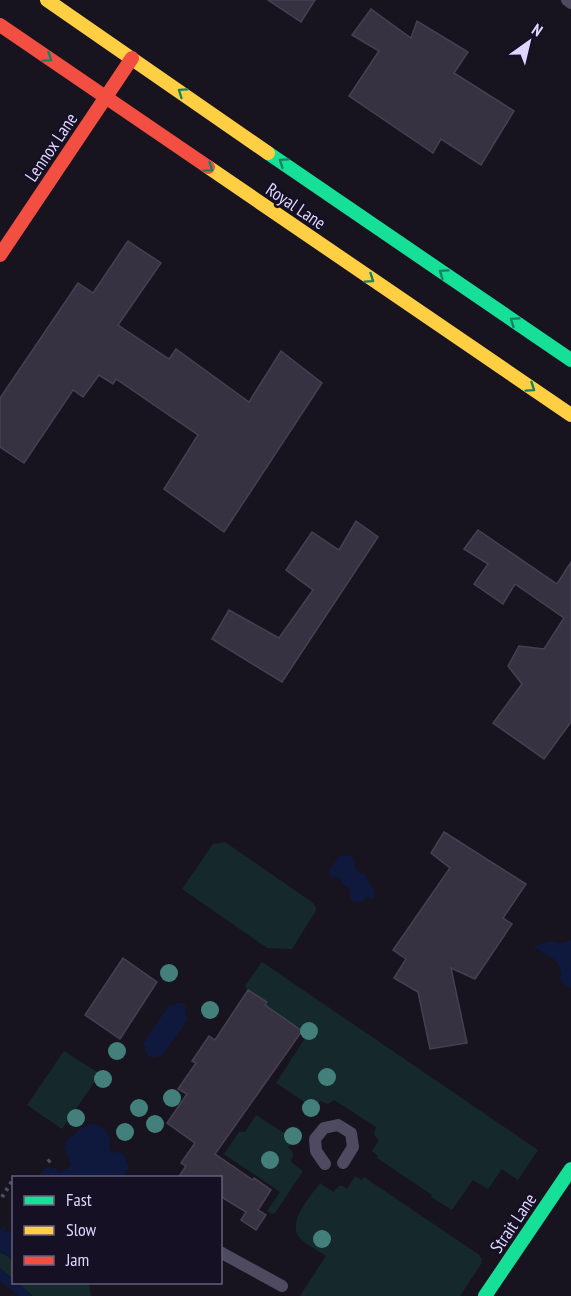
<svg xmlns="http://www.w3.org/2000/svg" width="571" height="1296" font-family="'PT Sans Narrow',sans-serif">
  <rect width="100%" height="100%" fill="#18141f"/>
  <g fill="#15292c">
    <polygon points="225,842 313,903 316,907 315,912 292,949 267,948 182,889 213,844"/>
    <path d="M262 962 538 1150 518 1180 502 1169 488 1189 473 1180 452 1210 431 1197 432 1195 377 1158 378 1156 372 1151 379 1140C373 1135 374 1133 376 1127L334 1100 328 1104 320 1101 315 1109 276 1083 307 1035 265 1005 267 1002 248 990 245 986Z"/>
    <polygon points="64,1051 100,1074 62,1129 27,1105"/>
    <polygon points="256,1115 293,1139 288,1148 292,1151 293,1155 291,1162 303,1171 275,1213 272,1214 267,1211 280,1192 224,1154 239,1132 245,1132"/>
    <path d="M355 1176 362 1180 364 1177 478 1254 482 1259 481 1264 460 1296H300L326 1256C318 1250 306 1245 299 1237 287 1221 312 1195 320 1183L333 1192 339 1186H343L347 1189Z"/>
    <polygon points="0,1253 6,1255 13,1262 13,1279 0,1268"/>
    <polygon points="18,1283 51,1284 58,1283 89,1283 91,1296 33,1296"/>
  </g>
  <g fill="#0e193d">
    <path d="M340 855 351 856 355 862 354 865C356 870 358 873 364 874L367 877 368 883C375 888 376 892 373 900L369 897 365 898 362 902 353 901 350 898V890L342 883 341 879 335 876 332 878 328 872Z"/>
    <path d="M571 940V988L564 984 561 980C563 959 548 956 533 947L550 941 562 943Z"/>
    <polygon points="177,1003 182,1003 186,1007 185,1014 188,1019 162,1056 159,1055 156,1057 149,1057 145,1052 146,1048 144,1046 144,1042 169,1006 174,1006"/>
    <path d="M91 1124C100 1125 109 1130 110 1140 110 1142 109 1148 110 1150 111 1152 113 1152 115 1153L119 1151 124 1155 129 1167 123 1177H37L47 1167 52 1169 56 1168V1169L61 1172 71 1166C71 1160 66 1156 66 1150L62 1148 63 1147 66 1148 65 1142 83 1127Z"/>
    <polygon points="4,1226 5,1230 13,1233 13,1260 4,1253 0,1252 0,1230"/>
    <polygon points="0,1268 13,1279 14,1282 18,1283 33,1296 19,1296 0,1281"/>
  </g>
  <g fill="#373241" stroke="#464053" stroke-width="1.5">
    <polygon points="268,0 315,0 301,22"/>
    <polygon points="371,9 411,38 417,21 468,52 454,73 514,111 481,165 441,139 433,153 349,96 379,51 352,35"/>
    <polygon points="128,241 161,263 118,325 169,359 176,349 249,402 281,351 322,383 224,532 164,489 198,435 116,379 113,384 99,375 83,397 73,390 24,463 0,447 0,398 78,283 93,293"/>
    <polygon points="356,521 378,537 282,682 212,639 229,610 279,638 313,590 286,570 312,532 339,550"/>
    <polygon points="478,530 557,584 571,562 571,722 544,759 493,723 522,684 508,666 519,646 544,649 564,618 515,584 503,604 474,584 488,564 464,549"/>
    <polygon points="444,832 526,884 503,918 512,924 475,979 451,968 467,1043 430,1049 418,992 394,978 406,959 393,950 450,868 431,853"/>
    <polygon points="123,958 157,982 120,1039 85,1015"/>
    <polygon points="248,990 267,1002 265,1005 302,1031 215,1154 253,1180 254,1178 271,1190 258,1210 266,1215 256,1230 241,1220 246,1212 220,1196 220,1178 178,1178 186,1166 181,1163 195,1143 167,1123 187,1094 178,1089 196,1063 192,1061 209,1036 215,1040"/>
  </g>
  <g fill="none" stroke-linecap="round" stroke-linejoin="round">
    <g stroke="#495260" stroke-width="4" stroke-dasharray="3 4.5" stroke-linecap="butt">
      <polyline points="48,1162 53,1157"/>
      <polyline points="2,1197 14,1178"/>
    </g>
    <g stroke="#4e4a60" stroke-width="12">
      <polyline points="567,0 571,3"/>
      <polyline points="325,1164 316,1151 315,1139 324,1128 338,1125 351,1133 353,1147 343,1163"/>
      <polyline points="220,1252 282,1286"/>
    </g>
    <g stroke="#16e098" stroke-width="14">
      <polyline points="268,153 571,360"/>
      <polyline points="485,1296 571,1169"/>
    </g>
    <g stroke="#ffcf43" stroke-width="14">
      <polyline points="47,0 268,153"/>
      <polyline points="208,167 571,415"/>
    </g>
    <g stroke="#f24e42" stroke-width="14">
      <polyline points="0,25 208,167"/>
      <polyline points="0,255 132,58"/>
    </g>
  </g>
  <g fill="#43807c">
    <circle cx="169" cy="973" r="9"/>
    <circle cx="210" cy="1010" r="9"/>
    <circle cx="309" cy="1031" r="9"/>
    <circle cx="117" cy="1051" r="9"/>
    <circle cx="327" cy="1077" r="9"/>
    <circle cx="103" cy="1079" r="9"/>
    <circle cx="172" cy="1098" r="9"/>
    <circle cx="139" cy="1108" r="9"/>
    <circle cx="311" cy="1108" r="9"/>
    <circle cx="76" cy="1118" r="9"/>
    <circle cx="155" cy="1124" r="9"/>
    <circle cx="125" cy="1132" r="9"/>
    <circle cx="293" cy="1136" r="9"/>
    <circle cx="270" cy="1160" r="9"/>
    <circle cx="322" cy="1239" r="9"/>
  </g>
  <defs><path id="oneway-chevron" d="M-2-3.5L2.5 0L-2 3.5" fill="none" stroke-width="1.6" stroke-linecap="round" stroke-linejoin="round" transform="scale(1.5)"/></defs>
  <g stroke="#168264">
    <use href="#oneway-chevron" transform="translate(48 58) rotate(34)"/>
    <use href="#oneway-chevron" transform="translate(182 92) rotate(-145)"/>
    <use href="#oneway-chevron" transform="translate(283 162) rotate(-145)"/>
    <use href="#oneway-chevron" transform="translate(209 168) rotate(34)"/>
    <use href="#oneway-chevron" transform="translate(443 273) rotate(-145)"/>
    <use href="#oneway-chevron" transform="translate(370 279) rotate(34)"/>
    <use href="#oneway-chevron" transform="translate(514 321) rotate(-146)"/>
    <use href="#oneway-chevron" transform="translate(531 388) rotate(34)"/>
  </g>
  <g text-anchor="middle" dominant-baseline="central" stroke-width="5" stroke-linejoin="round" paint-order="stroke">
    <g font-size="18" fill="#dfd6fd" stroke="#161024">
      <text transform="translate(51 147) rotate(-56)">Lennox Lane</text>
      <text transform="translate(296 206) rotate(34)">Royal Lane</text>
      <text transform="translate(513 1223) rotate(-56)">Strait Lane</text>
    </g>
  </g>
  <rect x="12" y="1176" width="210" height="108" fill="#161024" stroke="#665f7b" stroke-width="1.5"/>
  <rect x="24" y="1196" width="30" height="9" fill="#16e098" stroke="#665f7b" stroke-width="1.5"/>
  <text x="66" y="1206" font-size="18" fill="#dfd6fd">Fast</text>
  <rect x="24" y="1226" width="30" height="9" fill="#ffcf43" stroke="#665f7b" stroke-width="1.5"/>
  <text x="66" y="1236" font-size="18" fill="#dfd6fd">Slow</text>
  <rect x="24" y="1256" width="30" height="9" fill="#f24e42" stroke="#665f7b" stroke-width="1.5"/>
  <text x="66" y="1266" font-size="18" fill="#dfd6fd">Jam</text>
  <g transform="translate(529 42) rotate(34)" stroke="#161024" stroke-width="4.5" paint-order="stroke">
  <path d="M0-4.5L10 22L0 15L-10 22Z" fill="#dfd6fd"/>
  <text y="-9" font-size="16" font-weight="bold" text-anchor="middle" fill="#dfd6fd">N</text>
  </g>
</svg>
